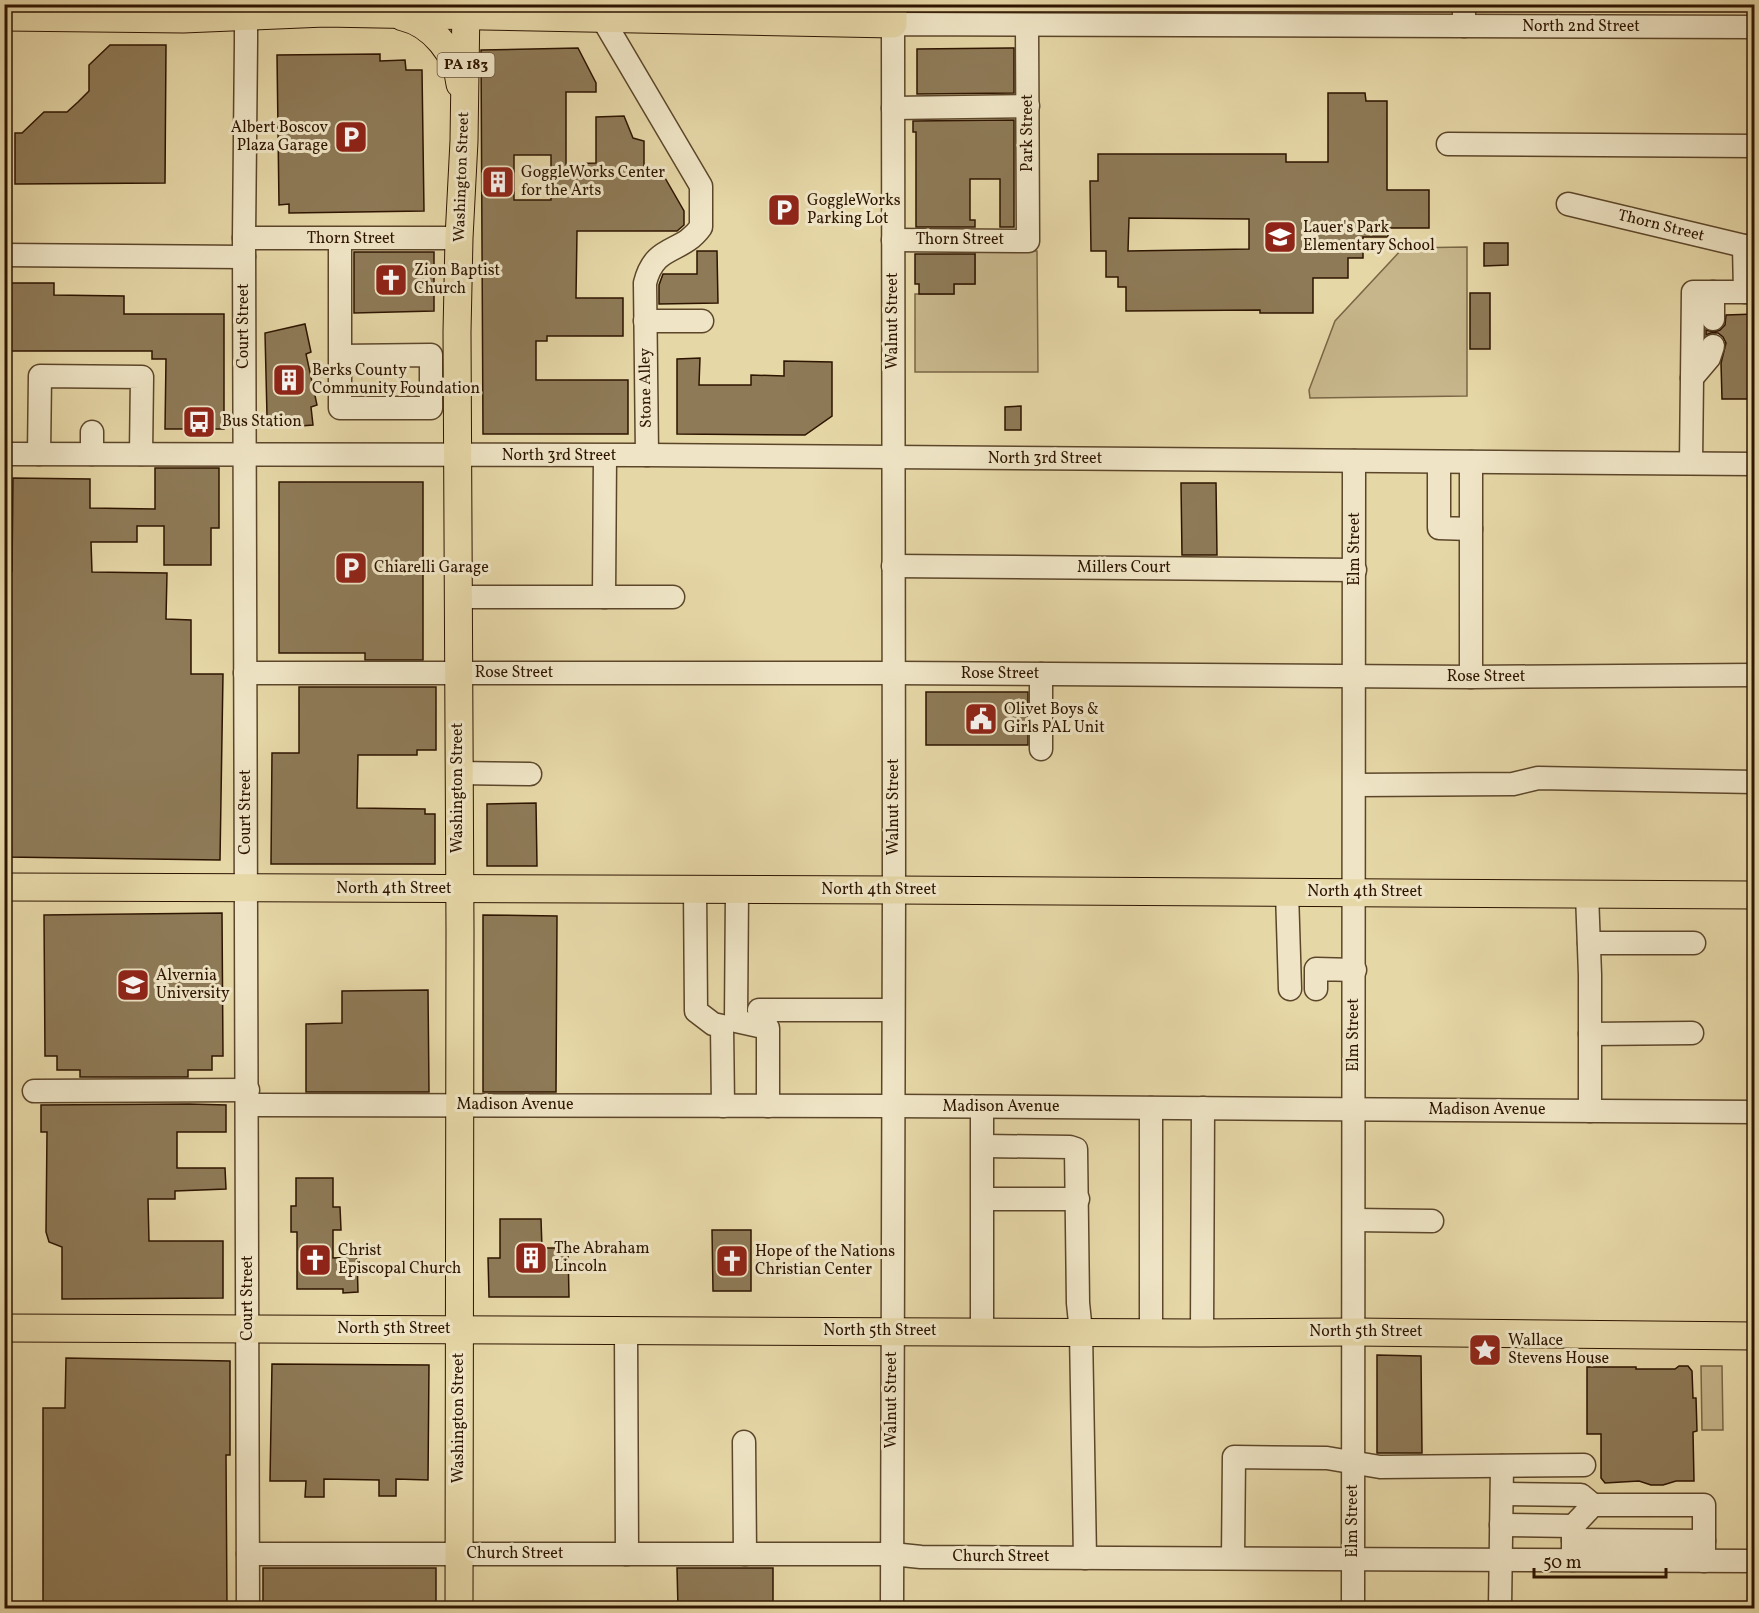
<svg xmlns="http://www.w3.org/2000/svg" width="1759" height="1613" font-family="Vollkorn,serif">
  <rect width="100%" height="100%" fill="#e6d7a7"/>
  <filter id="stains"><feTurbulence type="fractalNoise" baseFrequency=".00333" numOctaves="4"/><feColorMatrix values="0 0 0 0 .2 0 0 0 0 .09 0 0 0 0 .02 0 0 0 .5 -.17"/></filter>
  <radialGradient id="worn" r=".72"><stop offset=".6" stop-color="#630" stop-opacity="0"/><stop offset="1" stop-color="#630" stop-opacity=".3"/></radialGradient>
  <g fill="#c7b68b" stroke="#7a6646" stroke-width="1.5">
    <polygon points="1467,247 1467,396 1310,398 1309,390 1335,321 1403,248"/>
    <polygon points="975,251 1037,251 1038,372 915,372 915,294 954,294 954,284 975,284"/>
    <polygon points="1701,1366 1722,1366 1723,1430 1702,1430"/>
  </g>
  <g fill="#8e7a57" stroke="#2e1500" stroke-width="1.5" fill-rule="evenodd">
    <polygon points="110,45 166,45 165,183 15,184 15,133 22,133 44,112 67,112 78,102 89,91 89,65"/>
    <path d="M578 48 596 83V92H566V164L596 163V117L624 116 633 138 644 141V172L661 171 684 211V225L677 231H577L576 298H623V336H547V341H536V380H628V434H483L481 50ZM514 155H551V200H514Z"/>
    <polygon points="1010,48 1014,48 1014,93 917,94 917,49"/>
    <polygon points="380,54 380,61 405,60 406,70 422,70 424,211 289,213 289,204 279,205 277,55"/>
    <path d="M1328 93H1365L1366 101H1387V190H1429V228H1388V237H1363V258H1348V278H1313V313H1260V310L1126 311V287H1118V277H1106V251H1091L1090 181H1098V154H1286V162H1328ZM1129 218 1249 219V249L1128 251Z"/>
    <polygon points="1014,120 1014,227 1000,227 1000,179 970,179 970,220 975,220 975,227 916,227 916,132 913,132 913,121"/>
    <polygon points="1484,243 1508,243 1508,265 1484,266"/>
    <polygon points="697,251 717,251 718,303 659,304 659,285 663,274 697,274"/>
    <polygon points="354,252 434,252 434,311 354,313"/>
    <polygon points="915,254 975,254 975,284 954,284 954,294 919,294 919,284 915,284"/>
    <polygon points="6,283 54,283 54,295 124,296 124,314 224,314 224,429 165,429 166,359 152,359 152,351 6,351"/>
    <rect x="1470" y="293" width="20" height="56"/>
    <polygon points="1755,314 1755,399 1722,399 1721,363 1726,343 1723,337 1718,333 1711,333 1706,335 1706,330 1714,332 1720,330 1725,325 1726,315"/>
    <polygon points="305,324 311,352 306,354 317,405 311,407 313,425 287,427 274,423 267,416 265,333"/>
    <polygon points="700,358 699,385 751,385 751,375 784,376 784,361 832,362 832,416 805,435 677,434 677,359"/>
    <polygon points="1021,406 1021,430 1005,430 1005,407"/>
    <polygon points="155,468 219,468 219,528 211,528 211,565 164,565 164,526 137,526 137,542 91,542 92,572 167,573 166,619 191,620 191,674 223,674 220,860 5,857 8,571 12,571 13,478 90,479 90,508 155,509"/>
    <polygon points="279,482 423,482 423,660 365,660 365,653 279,653"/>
    <polygon points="1181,483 1216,483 1217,555 1182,555"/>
    <polygon points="299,687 436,687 436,750 417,750 417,755 358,755 357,808 425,809 425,814 435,814 435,864 271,864 272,753 299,753"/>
    <rect x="926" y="692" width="102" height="53"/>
    <polygon points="536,803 537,866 487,866 487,804"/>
    <polygon points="222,913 223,1056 212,1056 212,1070 188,1070 188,1077 80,1077 80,1070 57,1070 57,1056 45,1056 44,915"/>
    <polygon points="483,915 557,916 556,1092 483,1092"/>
    <polygon points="428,990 429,1092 306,1092 306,1024 342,1023 342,991"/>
    <polygon points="189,1104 226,1105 226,1132 177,1132 177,1168 225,1168 226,1189 175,1191 175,1199 148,1199 149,1241 223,1241 223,1298 62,1299 62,1247 49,1242 46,1232 47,1132 41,1132 41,1105"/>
    <polygon points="296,1178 333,1178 333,1207 340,1207 341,1230 333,1230 333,1258 357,1257 358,1292 343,1293 343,1289 297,1289 297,1232 291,1232 291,1206 296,1206"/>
    <polygon points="500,1219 541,1219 542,1248 568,1248 569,1297 489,1297 488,1258 500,1258"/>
    <polygon points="712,1230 751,1230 751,1291 713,1291"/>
    <polygon points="1377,1355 1421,1356 1422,1453 1377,1453"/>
    <polygon points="66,1358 230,1361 230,1455 226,1455 227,1608 43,1608 43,1408 65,1408"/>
    <polygon points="272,1364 429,1365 428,1480 396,1479 396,1496 379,1496 379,1480 324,1479 324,1497 305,1497 306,1481 270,1481"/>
    <polygon points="1679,1366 1688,1366 1692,1371 1693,1398 1696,1398 1697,1431 1693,1432 1694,1481 1676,1481 1663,1485 1651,1485 1639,1481 1605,1483 1601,1478 1601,1434 1587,1434 1587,1367 1636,1367 1636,1369 1675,1369"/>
    <rect x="263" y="1568" width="173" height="40"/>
    <polygon points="677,1568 773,1568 773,1608 678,1608"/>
  </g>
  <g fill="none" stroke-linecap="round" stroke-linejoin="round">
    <defs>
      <g id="minor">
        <polyline points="241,4 246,16 246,41 244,238 248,1608"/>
        <path d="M602 18 701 186V227C681 255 655 243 645 283L647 455"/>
        <polyline points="1464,26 1464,4"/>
        <polyline points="893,108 1028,106"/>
        <polyline points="1448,144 1754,146"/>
        <polyline points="1568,204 1744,246 1754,246"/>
        <polyline points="244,238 459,238"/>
        <polyline points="893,240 1028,241 1027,25"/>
        <polyline points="1744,246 1745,292"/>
        <polyline points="4,255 244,257"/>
        <polyline points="1713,292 1713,319"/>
        <polyline points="645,321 702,321"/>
        <polyline points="340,356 431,355 431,408 340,408 340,239"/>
        <polyline points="1692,378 1709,358 1713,346"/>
        <polyline points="4,454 647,455 1754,464"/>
        <polyline points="39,454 40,376 142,377 141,454"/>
        <polyline points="92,454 92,432"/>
        <polyline points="1439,462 1439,528 1471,529"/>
        <polyline points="1691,463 1693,292 1754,292"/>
        <polyline points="893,566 1355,570"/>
        <polyline points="458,597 673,597"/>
        <polyline points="604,597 605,456"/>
        <polyline points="245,673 894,673 1471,677 1754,675"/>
        <polyline points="1041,674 1041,749"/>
        <polyline points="1471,677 1471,462"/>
        <polyline points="458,773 530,774"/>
        <polyline points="1355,785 1513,784 1538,778 1754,782"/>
        <polyline points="695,889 696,1011 713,1024 722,1026 723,1106"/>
        <polyline points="737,890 736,1021 768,1028 768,1106"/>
        <polyline points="1287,892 1290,989"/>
        <polyline points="1587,894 1590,975 1590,1111"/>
        <polyline points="1589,943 1694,943"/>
        <polyline points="1316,989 1316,969 1355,970"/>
        <polyline points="759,1010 893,1010"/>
        <polyline points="1590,1034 1692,1033"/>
        <polyline points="34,1091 248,1090"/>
        <polyline points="248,1105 893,1106 1754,1112"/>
        <polyline points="1151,1108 1151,1333"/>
        <polyline points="984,1146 1070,1147 1076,1149 1078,1303 1081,1332 1085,1558"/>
        <polyline points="983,1199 1078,1199"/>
        <polyline points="1354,1220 1432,1221"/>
        <polyline points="626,1330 627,1554"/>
        <polyline points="982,1332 982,1107"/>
        <polyline points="1202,1333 1203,1108"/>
        <polyline points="744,1442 745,1554"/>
        <polyline points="1502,1494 1581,1495 1593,1505"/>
        <polyline points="1501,1525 1573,1526"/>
        <polyline points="1573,1540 1704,1541"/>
        <polyline points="248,1554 892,1554 921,1557 1754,1561"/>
        <polyline points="1233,1558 1234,1457 1327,1458 1380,1467 1584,1465"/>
        <polyline points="1573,1560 1573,1526 1593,1505 1704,1505 1704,1561"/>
        <polyline points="892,1608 894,890 893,24 1754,27"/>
        <polyline points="1353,1608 1354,461"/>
        <polyline points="1500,1608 1502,1466"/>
      </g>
      <g id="major">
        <polyline points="4,17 183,19 325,13 893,24 893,4"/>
        <path d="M403 17C433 24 457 55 460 84"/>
        <polyline points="4,887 894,890 1754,895"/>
        <polyline points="4,1328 1202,1333 1354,1332 1754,1336"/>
        <polyline points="459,1608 460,929 457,332 459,238 464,141 466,4"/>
      </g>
    </defs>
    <use href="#minor" stroke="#5c462a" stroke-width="25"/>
    <use href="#major" stroke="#2e1500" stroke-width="29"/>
    <use href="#minor" stroke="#efe5c6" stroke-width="22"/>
    <use href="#major" stroke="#e6d7a7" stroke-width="27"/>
  </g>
  <defs>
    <symbol id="parking-square" viewBox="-11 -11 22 22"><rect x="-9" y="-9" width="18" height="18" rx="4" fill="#8f2418" stroke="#efe5c6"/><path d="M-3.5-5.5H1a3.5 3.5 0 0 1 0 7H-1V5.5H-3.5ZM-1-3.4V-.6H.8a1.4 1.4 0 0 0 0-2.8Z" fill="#fff"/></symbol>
    <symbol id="building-square" viewBox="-11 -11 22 22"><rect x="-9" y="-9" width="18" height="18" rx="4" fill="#8f2418" stroke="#efe5c6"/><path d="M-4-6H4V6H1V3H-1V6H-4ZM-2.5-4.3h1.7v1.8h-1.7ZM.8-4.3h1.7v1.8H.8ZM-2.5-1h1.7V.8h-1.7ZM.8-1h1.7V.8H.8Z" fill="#fff"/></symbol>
    <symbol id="school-square" viewBox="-11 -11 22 22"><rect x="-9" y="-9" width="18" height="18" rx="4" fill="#8f2418" stroke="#efe5c6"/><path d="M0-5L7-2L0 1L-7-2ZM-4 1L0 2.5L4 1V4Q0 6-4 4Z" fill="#fff"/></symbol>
    <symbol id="church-square" viewBox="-11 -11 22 22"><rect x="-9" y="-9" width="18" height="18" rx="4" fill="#8f2418" stroke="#efe5c6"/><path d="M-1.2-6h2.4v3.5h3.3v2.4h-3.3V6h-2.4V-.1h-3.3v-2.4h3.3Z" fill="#fff"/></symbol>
    <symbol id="bus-square" viewBox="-11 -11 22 22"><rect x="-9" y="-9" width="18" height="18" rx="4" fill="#8f2418" stroke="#efe5c6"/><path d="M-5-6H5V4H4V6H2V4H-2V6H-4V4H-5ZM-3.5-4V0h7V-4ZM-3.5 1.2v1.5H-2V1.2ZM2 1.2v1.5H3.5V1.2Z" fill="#fff"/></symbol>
    <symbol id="civic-square" viewBox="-11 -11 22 22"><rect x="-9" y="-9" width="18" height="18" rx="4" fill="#8f2418" stroke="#efe5c6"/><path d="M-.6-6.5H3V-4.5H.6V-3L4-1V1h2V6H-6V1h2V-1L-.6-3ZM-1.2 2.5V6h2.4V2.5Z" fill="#fff"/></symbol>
    <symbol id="university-square" viewBox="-11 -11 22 22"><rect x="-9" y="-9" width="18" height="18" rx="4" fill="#8f2418" stroke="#efe5c6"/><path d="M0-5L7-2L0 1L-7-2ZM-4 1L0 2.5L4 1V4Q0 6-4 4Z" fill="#fff"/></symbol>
    <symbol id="sight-square" viewBox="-11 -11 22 22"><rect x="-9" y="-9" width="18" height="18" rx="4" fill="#8f2418" stroke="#efe5c6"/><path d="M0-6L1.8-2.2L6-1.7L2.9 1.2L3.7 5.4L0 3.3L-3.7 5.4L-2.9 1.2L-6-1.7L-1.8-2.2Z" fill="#fff"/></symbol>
  </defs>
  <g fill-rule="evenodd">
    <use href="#parking-square" x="332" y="118" width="38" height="38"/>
    <use href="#building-square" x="479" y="163" width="38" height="38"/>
    <use href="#parking-square" x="765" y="191" width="38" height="38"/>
    <use href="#school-square" x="1261" y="218" width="38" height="38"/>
    <use href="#church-square" x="372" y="261" width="38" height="38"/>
    <use href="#building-square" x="270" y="361" width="38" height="38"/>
    <use href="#bus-square" x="180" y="403" width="38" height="38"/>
    <use href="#parking-square" x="332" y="549" width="38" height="38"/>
    <use href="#civic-square" x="962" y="700" width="38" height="38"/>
    <use href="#university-square" x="114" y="966" width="38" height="38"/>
    <use href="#building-square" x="512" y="1239" width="38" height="38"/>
    <use href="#church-square" x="296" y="1241" width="38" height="38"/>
    <use href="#church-square" x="713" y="1242" width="38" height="38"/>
    <use href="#sight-square" x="1466" y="1331" width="38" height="38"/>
  </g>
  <g text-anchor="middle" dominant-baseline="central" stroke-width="6" stroke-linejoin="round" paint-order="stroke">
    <rect fill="#efe5c6" stroke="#68533b" stroke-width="1.5" x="437.5" y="53" width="57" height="24" rx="4.5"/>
    <g font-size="15" font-weight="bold" fill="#2e1500">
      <text x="466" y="65">PA 183</text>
    </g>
    <g font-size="16" fill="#2e1500" stroke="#efe5c6">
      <text x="1581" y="27">North 2nd Street</text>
      <text transform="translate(1028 133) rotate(-90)">Park Street</text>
      <text transform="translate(462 177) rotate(-88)">Washington Street</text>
      <text transform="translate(1661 226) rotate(14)">Thorn Street</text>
      <text x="351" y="239">Thorn Street</text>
      <text x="960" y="240">Thorn Street</text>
      <text transform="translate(893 321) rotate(-90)">Walnut Street</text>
      <text transform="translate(244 326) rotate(-90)">Court Street</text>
      <text transform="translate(646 388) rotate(-91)">Stone Alley</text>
      <text x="559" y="456">North 3rd Street</text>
      <text x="1045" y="459">North 3rd Street</text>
      <text transform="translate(1355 549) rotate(-90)">Elm Street</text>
      <text x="1124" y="568">Millers Court</text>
      <text x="514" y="673">Rose Street</text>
      <text x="1000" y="674">Rose Street</text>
      <text x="1486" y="677">Rose Street</text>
      <text transform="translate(458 788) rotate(-90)">Washington Street</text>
      <text transform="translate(894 807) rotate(-90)">Walnut Street</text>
      <text transform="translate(246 812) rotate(-90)">Court Street</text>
      <text x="394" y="889">North 4th Street</text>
      <text x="879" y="890">North 4th Street</text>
      <text x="1365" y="892">North 4th Street</text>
      <text transform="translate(1354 1035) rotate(-90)">Elm Street</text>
      <text x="515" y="1105">Madison Avenue</text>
      <text x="1001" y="1107">Madison Avenue</text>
      <text x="1487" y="1110">Madison Avenue</text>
      <text transform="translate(248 1298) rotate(-90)">Court Street</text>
      <text x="394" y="1329">North 5th Street</text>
      <text x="880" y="1331">North 5th Street</text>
      <text x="1366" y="1332">North 5th Street</text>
      <text transform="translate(892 1400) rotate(-90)">Walnut Street</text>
      <text transform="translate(459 1418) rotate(-90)">Washington Street</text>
      <text transform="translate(1353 1521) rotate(-90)">Elm Street</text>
      <text x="515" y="1554">Church Street</text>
      <text x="1001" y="1557">Church Street</text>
    </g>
    <g font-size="16" fill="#2e1500" stroke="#efe5c6" text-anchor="start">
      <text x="328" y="128" text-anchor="end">Albert Boscov<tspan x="328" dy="18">Plaza Garage</tspan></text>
      <text x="521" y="173">GoggleWorks Center<tspan x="521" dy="18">for the Arts</tspan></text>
      <text x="807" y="201">GoggleWorks<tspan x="807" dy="18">Parking Lot</tspan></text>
      <text x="1303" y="228">Lauer's Park<tspan x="1303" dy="18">Elementary School</tspan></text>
      <text x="414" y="271">Zion Baptist<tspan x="414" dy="18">Church</tspan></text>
      <text x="312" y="371">Berks County<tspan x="312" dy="18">Community Foundation</tspan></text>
      <text x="222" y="422">Bus Station</text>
      <text x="374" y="568">Chiarelli Garage</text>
      <text x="1004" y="710">Olivet Boys &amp;<tspan x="1004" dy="18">Girls PAL Unit</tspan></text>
      <text x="156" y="976">Alvernia<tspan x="156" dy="18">University</tspan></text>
      <text x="554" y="1249">The Abraham<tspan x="554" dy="18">Lincoln</tspan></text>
      <text x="338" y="1251">Christ<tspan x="338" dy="18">Episcopal Church</tspan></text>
      <text x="755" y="1252">Hope of the Nations<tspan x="755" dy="18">Christian Center</tspan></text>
      <text x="1508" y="1341">Wallace<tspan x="1508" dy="18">Stevens House</tspan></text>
    </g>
  </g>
  <rect width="1759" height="1613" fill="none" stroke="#e6d7a7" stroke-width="24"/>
  <rect x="6" y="6" width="1747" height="1601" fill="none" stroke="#2e1500" stroke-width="3"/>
  <rect x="12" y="12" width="1735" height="1589" fill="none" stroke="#2e1500" stroke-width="1.5"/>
  <path d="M1534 1568v9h132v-9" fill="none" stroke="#2e1500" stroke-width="3"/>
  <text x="1543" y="1568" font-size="18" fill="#2e1500" stroke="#efe5c6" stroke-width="4.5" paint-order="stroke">50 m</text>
  <rect width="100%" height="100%" filter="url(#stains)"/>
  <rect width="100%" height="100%" fill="url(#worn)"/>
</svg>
